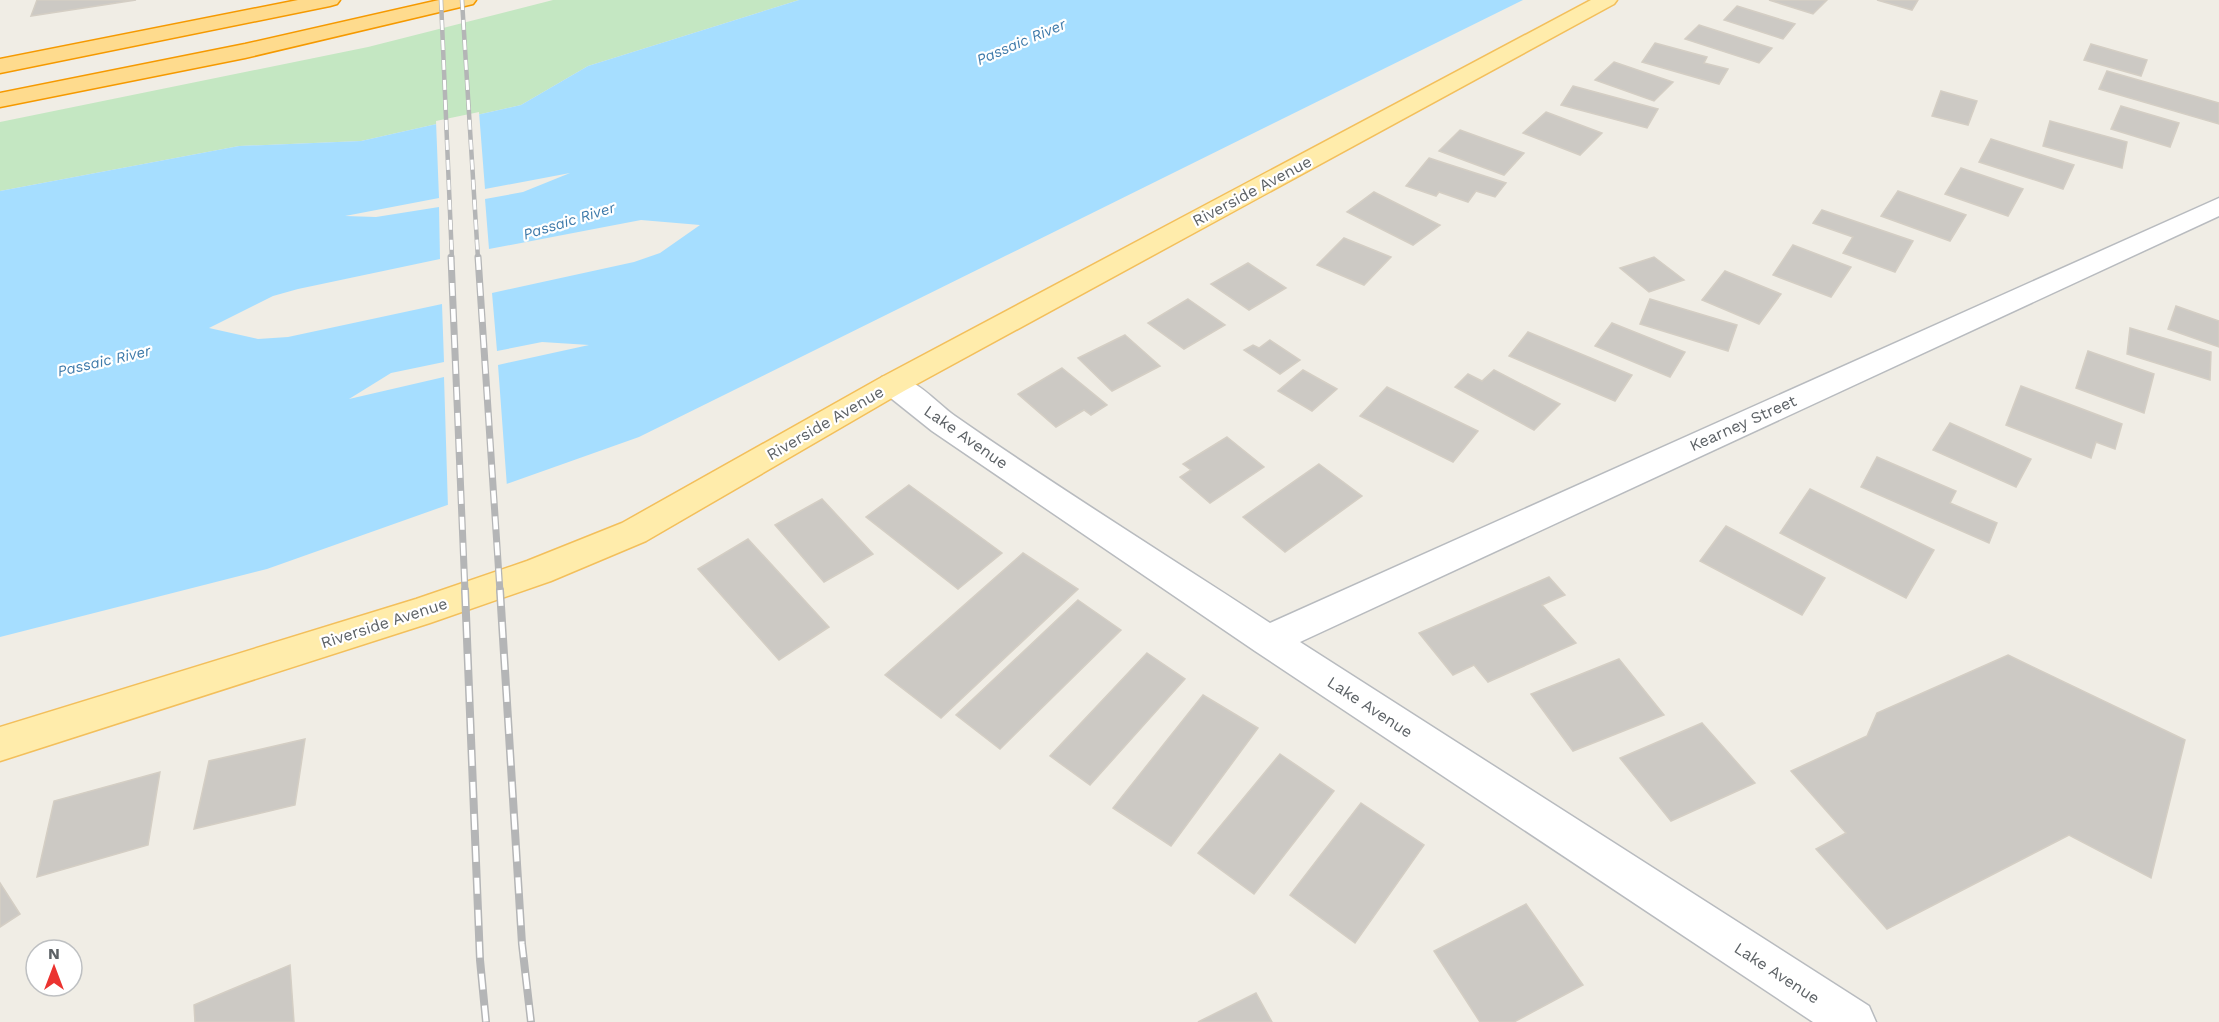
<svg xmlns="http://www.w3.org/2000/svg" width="2219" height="1022" font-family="'Work Sans',sans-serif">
  <rect width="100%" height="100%" fill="#f0ede5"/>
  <polygon fill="#c4e7c2" points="553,0 799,0 588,66 521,105 361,141 239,146 0,191 0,122 368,47"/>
  <polygon fill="#a6deff" points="799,0 1523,0 639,437 267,569 0,637 0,191 239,146 361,141 521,105 588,66"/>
  <polygon fill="#f0ede5" points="479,112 485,189 570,173 523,192 485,199 489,249 641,220 700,225 660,253 634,262 492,293 497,351 542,342 589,345 498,365 507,487 448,508 444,377 349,399 391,373 444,362 442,304 288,337 258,339 209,328 273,296 298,289 440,259 439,207 376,217 345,216 439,198 436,121"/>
  <g fill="#ccc9c4" stroke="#d4cec4" stroke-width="1.5">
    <polygon points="37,0 136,0 31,16"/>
    <polygon points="1769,0 1827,0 1813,14"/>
    <polygon points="1877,0 1918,0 1912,10"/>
    <polygon points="1737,6 1795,24 1783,39 1724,20"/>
    <polygon points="1699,25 1772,48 1759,63 1685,39"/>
    <polygon points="1655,43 1707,57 1704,63 1728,69 1719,84 1642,62"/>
    <polygon points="2091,44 2147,60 2141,76 2084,60"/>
    <polygon points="1614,62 1673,82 1654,101 1595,80"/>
    <polygon points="2107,71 2219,103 2219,124 2099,89"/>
    <polygon points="1573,86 1658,109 1647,128 1561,105"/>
    <polygon points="1941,91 1977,101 1968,125 1932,116"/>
    <polygon points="2121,106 2179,123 2170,147 2111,129"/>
    <polygon points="1546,112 1602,133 1580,155 1523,133"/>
    <polygon points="2050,121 2127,142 2122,168 2043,146"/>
    <polygon points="1460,130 1524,153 1504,175 1439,151"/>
    <polygon points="1991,139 2074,165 2063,189 1979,162"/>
    <polygon points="1429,158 1506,183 1495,197 1476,191 1468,202 1439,192 1436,196 1406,186"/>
    <polygon points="1961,168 2023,189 2008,216 1945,194"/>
    <polygon points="1898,191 1966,215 1950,241 1881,216"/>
    <polygon points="1374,192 1440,225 1413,245 1347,212"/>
    <polygon points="1822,210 1913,241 1895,272 1843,253 1853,237 1813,223"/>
    <polygon points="1344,238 1391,257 1364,285 1317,265"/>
    <polygon points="1793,245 1851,267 1831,297 1773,275"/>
    <polygon points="1654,257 1684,280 1649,292 1620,268"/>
    <polygon points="1248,263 1286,288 1249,310 1211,284"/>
    <polygon points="1725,271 1781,294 1759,324 1702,300"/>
    <polygon points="1188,299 1225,325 1184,349 1148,323"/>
    <polygon points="1650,299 1737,325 1728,351 1640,324"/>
    <polygon points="2176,306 2219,321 2219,347 2168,329"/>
    <polygon points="1612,323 1685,352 1670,377 1595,346"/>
    <polygon points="2130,328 2211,352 2210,380 2127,354"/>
    <polygon points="1528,332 1632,375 1615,401 1509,356"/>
    <polygon points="1125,335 1160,366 1112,391 1078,358"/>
    <polygon points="1270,340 1300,360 1280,374 1244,350 1253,345 1259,348"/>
    <polygon points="2088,351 2154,374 2144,413 2076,388"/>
    <polygon points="1062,368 1107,405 1091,415 1084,410 1056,427 1018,394"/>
    <polygon points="1303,370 1337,389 1312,411 1278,391"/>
    <polygon points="1494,370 1560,404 1534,430 1455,387 1468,374 1482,381"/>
    <polygon points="2021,386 2122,424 2115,449 2096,442 2091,458 2006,425"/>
    <polygon points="1387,387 1478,431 1453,462 1360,416"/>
    <polygon points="1950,423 2031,459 2016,487 1933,450"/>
    <polygon points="1227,437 1264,467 1210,503 1180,477 1191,470 1183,464"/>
    <polygon points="1877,457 1956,491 1950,503 1997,523 1989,543 1861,487"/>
    <polygon points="1319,464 1362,496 1285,552 1243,517"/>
    <polygon points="909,485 1002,553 958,589 866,517"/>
    <polygon points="1810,489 1934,550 1906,598 1780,533"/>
    <polygon points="822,499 873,554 824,582 775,525"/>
    <polygon points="1726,526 1825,578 1802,615 1700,561"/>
    <polygon points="748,539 829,627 779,660 698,569"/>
    <polygon points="1023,553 1078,589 941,718 885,675"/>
    <polygon points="1549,577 1565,595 1542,605 1576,643 1488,682 1474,665 1453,675 1419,633"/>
    <polygon points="1078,600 1121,630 1000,749 956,715"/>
    <polygon points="1147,653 1185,679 1090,785 1050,756"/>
    <polygon points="2008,655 2185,740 2151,878 2069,835 1887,929 1816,849 1846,833 1791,771 1867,736 1877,713"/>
    <polygon points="1619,659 1664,715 1573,751 1531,694"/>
    <polygon points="1203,695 1258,728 1171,846 1113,808"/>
    <polygon points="1702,723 1755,783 1671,821 1620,758"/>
    <polygon points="305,739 295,805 194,829 209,761"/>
    <polygon points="1280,754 1334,791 1254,894 1198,853"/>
    <polygon points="160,772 148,845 37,877 54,801"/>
    <polygon points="1361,803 1424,845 1355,943 1290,895"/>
    <polygon points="0,883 20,914 0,927"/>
    <polygon points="1526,904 1583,985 1514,1022 1480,1022 1434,951"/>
    <polygon points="290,965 294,1022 195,1022 194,1005"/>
    <polygon points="1256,993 1272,1022 1198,1022"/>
  </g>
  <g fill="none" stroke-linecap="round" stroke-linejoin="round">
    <defs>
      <path id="street" d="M2219 198V216L1300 642 1869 1006 1876 1022H1813L1255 651 932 431 882 391 878 384 882 377C909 369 934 401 955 416 1058 488 1165 554 1270 623Z"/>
      <polygon id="primary" points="1591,0 1617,0 1614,4 904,391 646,541 551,581 430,623 0,761 0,727 416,599 527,561 622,523 882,377"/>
      <g id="highway">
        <polygon points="298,0 340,0 337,4 330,6 0,73 0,59"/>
        <polygon points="439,0 476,0 473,4 245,58 0,107 0,93 245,44"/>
      </g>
    </defs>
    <use href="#street" stroke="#b8bbbf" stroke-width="3"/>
    <use href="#primary" stroke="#f3bf5b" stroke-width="3"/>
    <use href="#highway" stroke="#f59900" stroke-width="3"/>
    <use href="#street" fill="#fff" fill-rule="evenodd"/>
    <use href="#primary" fill="#ffecab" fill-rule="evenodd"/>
    <use href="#highway" fill="#fedb8e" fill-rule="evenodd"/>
    <defs>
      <g id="rail-far2">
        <polyline points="441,0 452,259"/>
        <polyline points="462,0 478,259"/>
      </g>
      <g id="rail-far1">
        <polyline points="451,257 465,592"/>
        <polyline points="478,257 500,592"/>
      </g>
      <g id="rail">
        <polyline points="465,590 480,960 486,1022"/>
        <polyline points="500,590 522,944 531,1022"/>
      </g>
    </defs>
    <use href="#rail-far2" stroke="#b4b5b6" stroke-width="4.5"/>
    <use href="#rail-far1" stroke="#b4b5b6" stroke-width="7"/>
    <use href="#rail" stroke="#b4b5b6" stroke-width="8"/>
    <use href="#rail-far2" stroke="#fff" stroke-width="3" stroke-dasharray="10" stroke-linecap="butt"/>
    <use href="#rail-far1" stroke="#fff" stroke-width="4.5" stroke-dasharray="13" stroke-linecap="butt"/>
    <use href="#rail" stroke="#fff" stroke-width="5" stroke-dasharray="16" stroke-linecap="butt"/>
  </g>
  <g text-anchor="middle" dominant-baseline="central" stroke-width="4.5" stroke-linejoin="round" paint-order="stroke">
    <g font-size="15" font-style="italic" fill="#3e7aaa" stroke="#fff">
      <text transform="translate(1021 42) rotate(-23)">Passaic River</text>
      <text transform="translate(569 221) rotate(-17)">Passaic River</text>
      <text transform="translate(104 361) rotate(-13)">Passaic River</text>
    </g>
    <g font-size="16" fill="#5d6266" stroke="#fff">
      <text transform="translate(1252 191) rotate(-28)">Riverside Avenue</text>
      <text transform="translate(825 423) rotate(-30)">Riverside Avenue</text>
      <text transform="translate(1743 423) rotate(-24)">Kearney Street</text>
      <text transform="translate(966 437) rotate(35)">Lake Avenue</text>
      <text transform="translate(384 623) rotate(-18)">Riverside Avenue</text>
      <text transform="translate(1370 707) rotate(33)">Lake Avenue</text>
      <text transform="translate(1777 973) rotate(33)">Lake Avenue</text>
    </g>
  </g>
  <g transform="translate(54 968)"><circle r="28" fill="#ffffff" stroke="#bec0c2" stroke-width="1.5"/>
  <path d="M0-4.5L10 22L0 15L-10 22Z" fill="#eb3330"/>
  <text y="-9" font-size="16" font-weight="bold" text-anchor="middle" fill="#5d6266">N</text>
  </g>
</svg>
